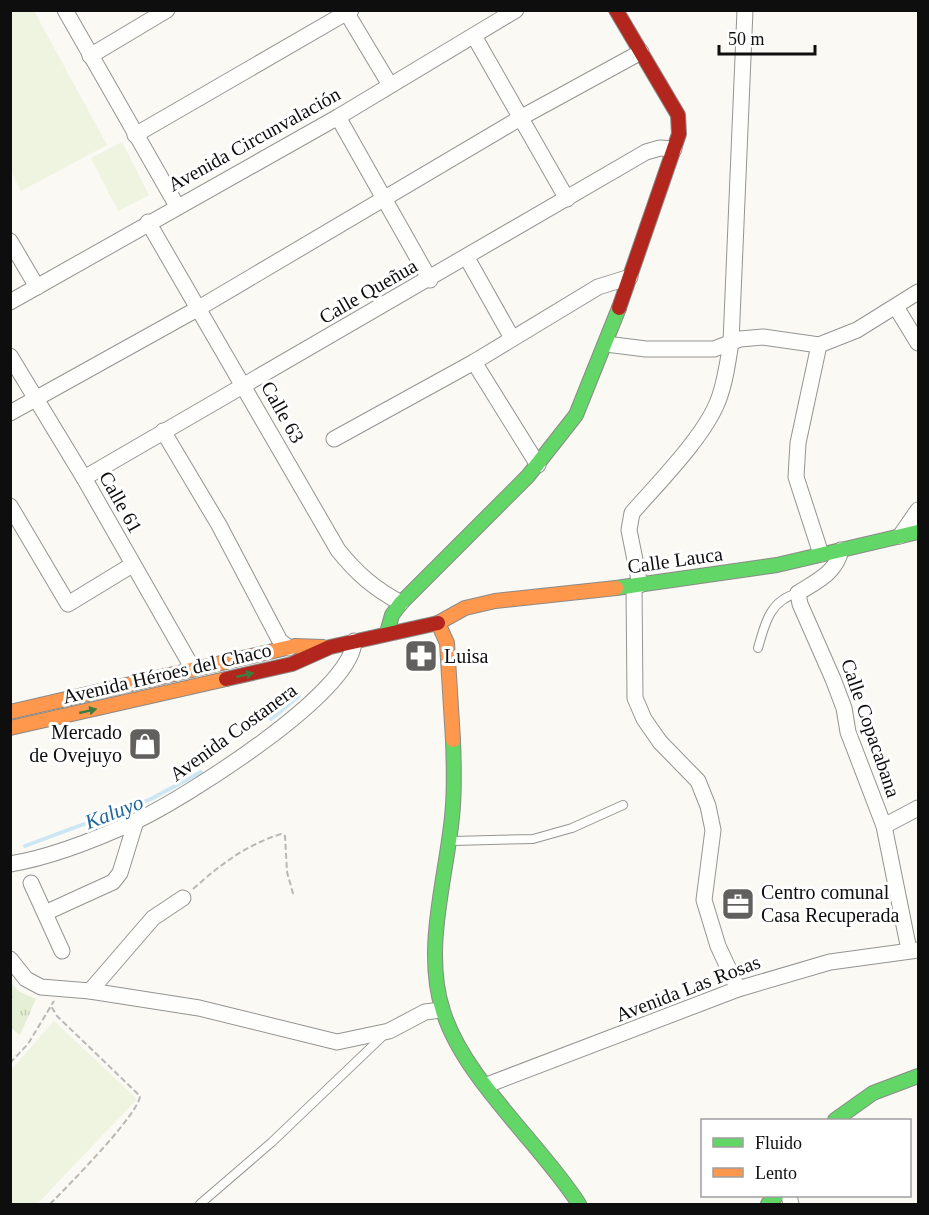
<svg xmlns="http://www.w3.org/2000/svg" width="929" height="1215" font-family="'Times New Roman',serif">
  <defs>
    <pattern id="park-tufts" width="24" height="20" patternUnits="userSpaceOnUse" patternTransform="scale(1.5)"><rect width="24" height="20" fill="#e5efd5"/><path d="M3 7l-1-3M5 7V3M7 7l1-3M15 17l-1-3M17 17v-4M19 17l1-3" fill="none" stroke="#c3ccb6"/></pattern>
  </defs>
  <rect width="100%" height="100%" fill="#faf9f4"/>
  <polygon fill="url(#park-tufts)" points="11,982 18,991 36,999 20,1035 11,1028"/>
  <g fill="#eef4df">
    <polygon points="10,11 34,11 107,145 21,191 11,171"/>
    <polygon points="122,142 149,195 118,211 91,158"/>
    <polygon points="54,1021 137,1099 37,1204 11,1204 11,1070"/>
  </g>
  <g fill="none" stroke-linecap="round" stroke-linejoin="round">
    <g stroke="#cce6f3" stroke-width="4">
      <polyline points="271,719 299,696"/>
      <polyline points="25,846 151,799 201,772"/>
    </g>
    <defs>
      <g id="lane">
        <path d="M758 648C765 623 770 600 798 593"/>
        <polyline points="452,841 533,839 572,828 623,805"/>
        <polyline points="200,1204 272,1142 386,1033"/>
      </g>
      <g id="street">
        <polyline points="65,10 177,206"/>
        <polyline points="345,10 390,85"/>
        <polyline points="474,36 567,199"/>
        <polyline points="90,56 167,10"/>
        <polyline points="338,117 430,280"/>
        <polyline points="135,135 351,10"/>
        <path d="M148 222 338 550C357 574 375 589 401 603"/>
        <polyline points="10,241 37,287"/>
        <polyline points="467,258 512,338"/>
        <polyline points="10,302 338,117 516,10"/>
        <polyline points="896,307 918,343"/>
        <polyline points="606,344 646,349 714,349 740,339 763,337 819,345 857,330 918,292"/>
        <polyline points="819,345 798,443 796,477 821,554"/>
        <polyline points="10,356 84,478 193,669"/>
        <polyline points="474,362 538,465"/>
        <polyline points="10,413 199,308 522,117 641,52"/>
        <polyline points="163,431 219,525 280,641 289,648"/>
        <polyline points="334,439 474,362 598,287 630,277"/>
        <polyline points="84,478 646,152 660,148 674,149"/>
        <polyline points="10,506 68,604 132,565"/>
        <polyline points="900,536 918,510"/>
        <path d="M841 550C836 573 817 581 798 593L800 604 833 679 844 708 848 732 884 826 909 950"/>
        <path d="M640 585 629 530 632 513C658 483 704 437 718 401 725 383 728 362 731 342L745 10"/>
        <polyline points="634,586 635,698 644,719 660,742 698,781 708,806 713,830 704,900 718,946 738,989"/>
        <polyline points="884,826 918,808"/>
        <path d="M10 864C53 857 97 839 136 821 183 799 353 693 354 641"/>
        <polyline points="31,883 62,951"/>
        <polyline points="45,913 113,882 120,873 136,821"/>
        <polyline points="10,959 26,979 41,987 90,991 199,1008 337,1042 389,1031 425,1012 441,1010"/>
        <polyline points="90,991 153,918 183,898"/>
        <polyline points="487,1085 738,989 830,962 918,950"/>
        <polyline points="789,1196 791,1204"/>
      </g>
      <g id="fast">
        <polyline points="616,588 777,565 918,532"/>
        <polyline points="387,633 392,615 401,603 528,476 576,415 619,308"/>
        <path d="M453 740C454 766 455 791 452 817 446 879 423 950 443 1011 464 1079 540 1143 579 1204"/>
        <polyline points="835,1120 873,1093 918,1076"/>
        <polyline points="768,1204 776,1196"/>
      </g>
      <g id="slow">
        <polyline points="10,712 295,646 323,647"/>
        <polyline points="10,728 226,679"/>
        <polyline points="453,740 447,643 438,623 465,608 495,601 616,588"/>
      </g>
      <g id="jam">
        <polyline points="616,10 678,115 679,134 619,308"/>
        <polyline points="226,679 292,664 330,647 438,623"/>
      </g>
    </defs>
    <use href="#lane" stroke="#949492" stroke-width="10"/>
    <use href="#street" stroke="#949492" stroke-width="17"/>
    <use href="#fast" stroke="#8b8a88" stroke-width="16"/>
    <use href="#slow" stroke="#8b8a88" stroke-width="16"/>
    <use href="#jam" stroke="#8b8a88" stroke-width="16"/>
    <g stroke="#b8b8b7" stroke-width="2" stroke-dasharray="6 3" stroke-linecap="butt">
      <path d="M193 889C221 864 246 845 281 834L285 836 287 872 294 897"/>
      <polyline points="10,1063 28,1044 54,1001"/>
      <path d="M50 1204C67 1187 139 1114 140 1096L57 1016 51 1006"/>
    </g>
    <use href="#lane" stroke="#fefefd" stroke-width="8"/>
    <use href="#street" stroke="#fefefd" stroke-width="15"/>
    <use href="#fast" stroke="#63d668" stroke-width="14"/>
    <use href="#slow" stroke="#ff974d" stroke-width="14"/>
    <use href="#jam" stroke="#b3261e" stroke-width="14"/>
  </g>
  <defs><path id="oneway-solid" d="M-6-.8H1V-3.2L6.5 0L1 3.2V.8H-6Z" transform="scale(1.5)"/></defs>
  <g fill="#3d7c40">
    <use href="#oneway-solid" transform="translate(245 675) rotate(-13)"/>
    <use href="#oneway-solid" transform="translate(88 711) rotate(-13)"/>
  </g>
  <defs>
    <symbol id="pharmacy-square" viewBox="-11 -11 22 22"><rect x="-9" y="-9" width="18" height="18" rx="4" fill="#61605e" stroke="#fff"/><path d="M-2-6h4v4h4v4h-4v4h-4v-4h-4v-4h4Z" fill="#fff"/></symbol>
    <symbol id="shop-square" viewBox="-11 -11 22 22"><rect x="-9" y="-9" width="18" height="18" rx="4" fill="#61605e" stroke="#fff"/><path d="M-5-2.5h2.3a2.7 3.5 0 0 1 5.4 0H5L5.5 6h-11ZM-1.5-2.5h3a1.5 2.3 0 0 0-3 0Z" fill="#fff"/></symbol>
    <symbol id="office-square" viewBox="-11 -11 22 22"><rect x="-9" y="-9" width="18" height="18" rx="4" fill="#61605e" stroke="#fff"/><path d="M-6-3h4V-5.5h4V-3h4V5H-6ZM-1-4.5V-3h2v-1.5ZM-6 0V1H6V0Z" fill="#fff"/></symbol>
  </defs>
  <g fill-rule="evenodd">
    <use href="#pharmacy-square" x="402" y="637" width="38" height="38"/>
    <use href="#shop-square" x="126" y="725" width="38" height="38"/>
    <use href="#office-square" x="719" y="885" width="38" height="38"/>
  </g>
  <g text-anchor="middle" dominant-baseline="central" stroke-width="6" stroke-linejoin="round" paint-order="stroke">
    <g font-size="20" fill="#0e0e0e" stroke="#fff">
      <text transform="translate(254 139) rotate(-29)">Avenida Circunvalación</text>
      <text transform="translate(368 291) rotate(-30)">Calle Queñua</text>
      <text transform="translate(283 412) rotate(61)">Calle 63</text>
      <text transform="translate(121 502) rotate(61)">Calle 61</text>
      <text transform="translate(675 560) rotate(-8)">Calle Lauca</text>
      <text transform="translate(167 673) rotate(-13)">Avenida Héroes del Chaco</text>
      <text transform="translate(871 728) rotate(71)">Calle Copacabana</text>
      <text transform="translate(233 732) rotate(-36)">Avenida Costanera</text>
      <text transform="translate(688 988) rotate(-21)">Avenida Las Rosas</text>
    </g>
    <g font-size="20" fill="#0e0e0e" stroke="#fff" text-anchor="start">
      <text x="444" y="656">Luisa</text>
      <text x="122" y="732" text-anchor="end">Mercado<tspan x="122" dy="23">de Ovejuyo</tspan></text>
      <text x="761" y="892">Centro comunal<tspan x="761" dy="23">Casa Recuperada</tspan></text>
    </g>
    <g font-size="21" font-style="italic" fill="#1e669a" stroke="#fff">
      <text transform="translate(114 812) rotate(-21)">Kaluyo</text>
    </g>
  </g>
  <rect width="929" height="1215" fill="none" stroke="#0e0e0e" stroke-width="24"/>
  <rect x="701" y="1119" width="210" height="78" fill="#ffffff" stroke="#9f9f9f" stroke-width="1.5"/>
  <rect x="713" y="1138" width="30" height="9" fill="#63d668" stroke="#9f9f9f" stroke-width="1.5"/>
  <text x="755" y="1149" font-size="18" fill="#0e0e0e">Fluido</text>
  <rect x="713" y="1168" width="30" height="9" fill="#ff974d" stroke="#9f9f9f" stroke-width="1.5"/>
  <text x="755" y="1179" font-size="18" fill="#0e0e0e">Lento</text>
  <path d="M719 45v9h96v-9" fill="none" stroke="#0e0e0e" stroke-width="3"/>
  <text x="728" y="45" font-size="18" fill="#0e0e0e" stroke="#ffffff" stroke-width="4.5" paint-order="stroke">50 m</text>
</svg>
